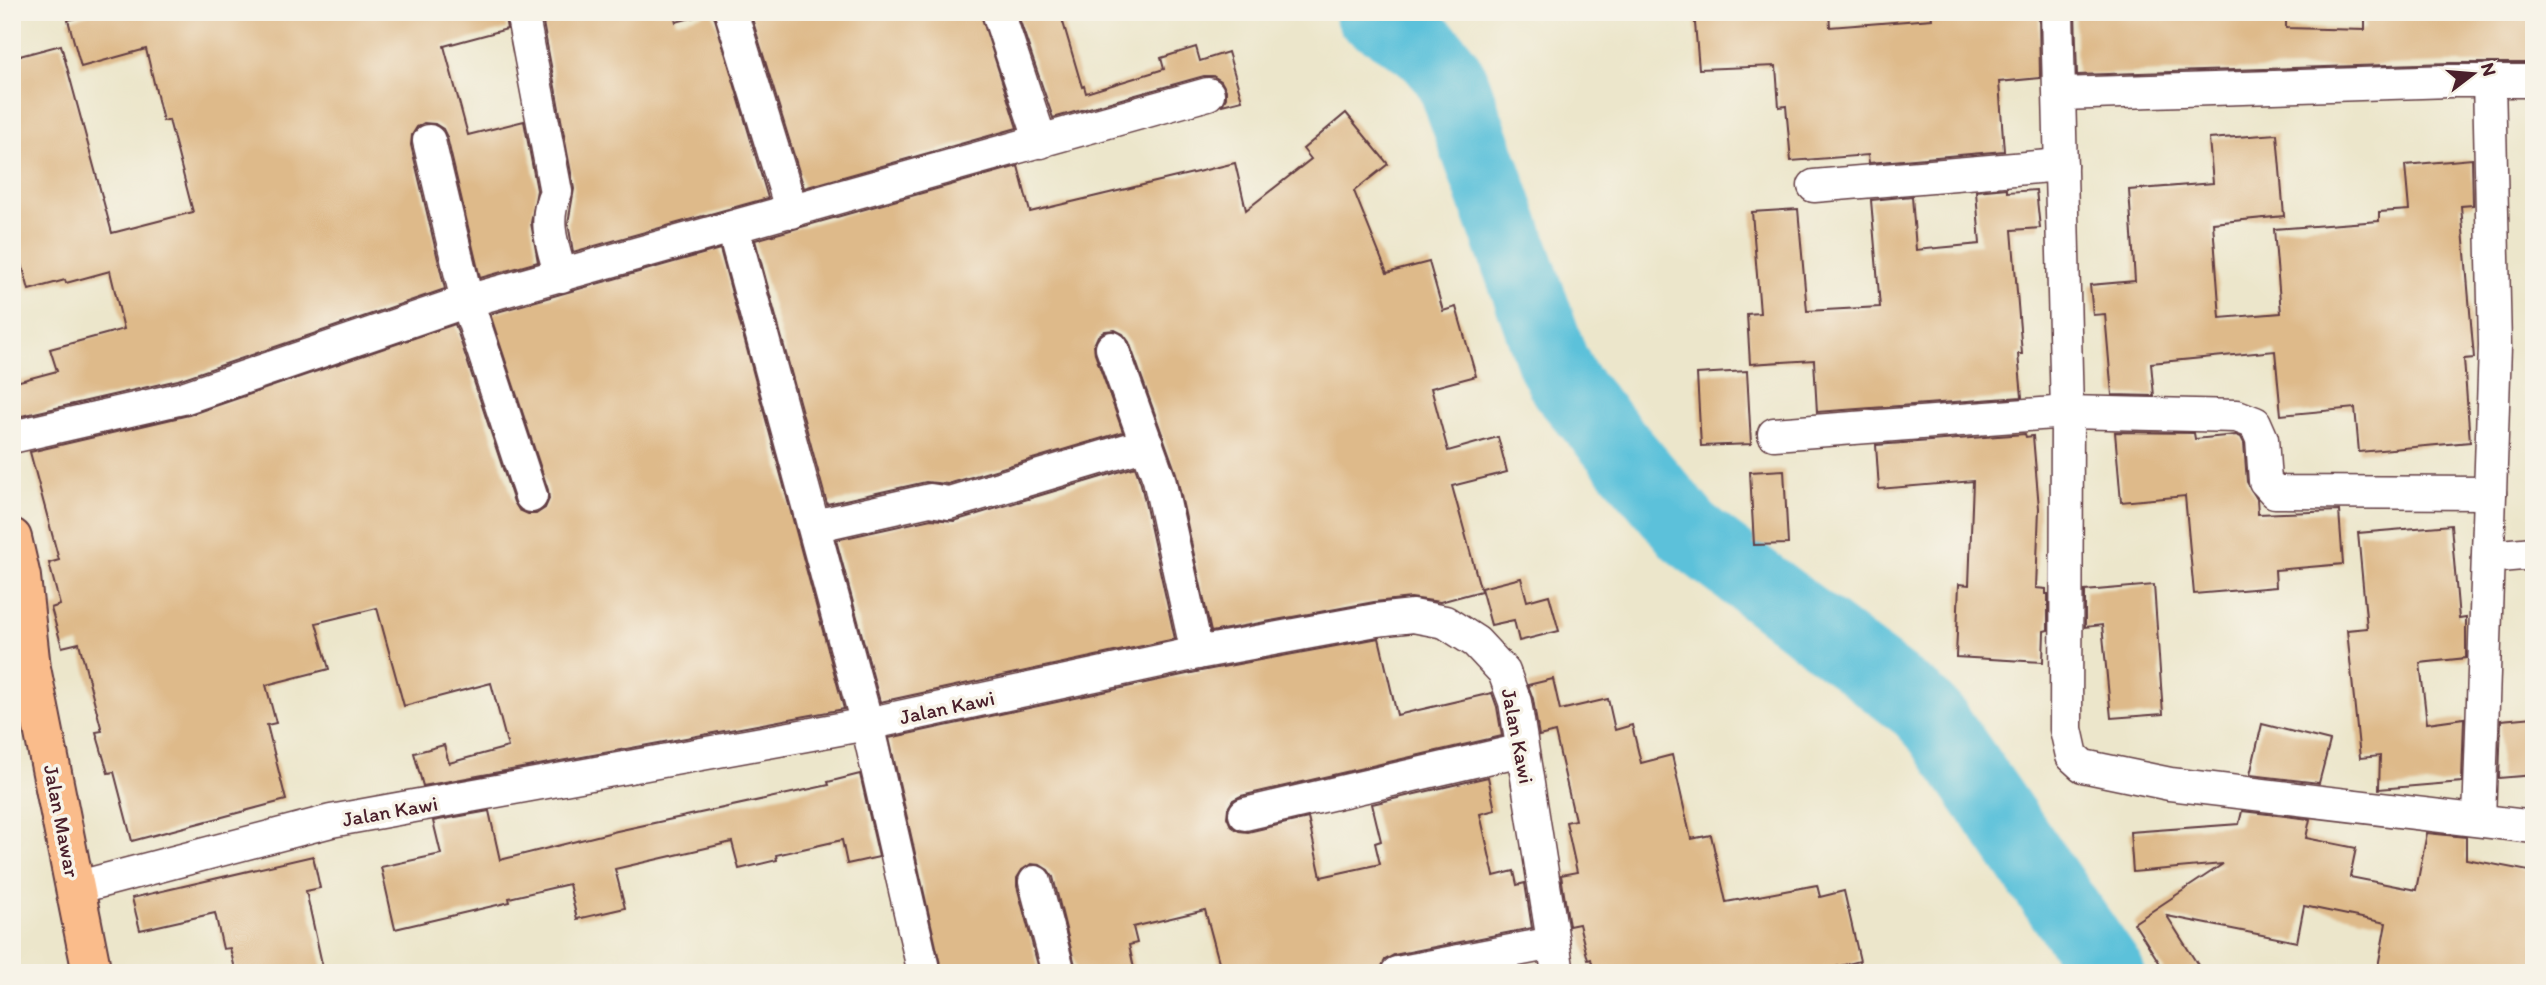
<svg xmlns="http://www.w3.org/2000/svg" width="2546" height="985" font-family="Itim,sans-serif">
  <rect width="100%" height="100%" fill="#f7f3e8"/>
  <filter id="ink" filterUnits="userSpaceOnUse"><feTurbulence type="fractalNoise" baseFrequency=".0143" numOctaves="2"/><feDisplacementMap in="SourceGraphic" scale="14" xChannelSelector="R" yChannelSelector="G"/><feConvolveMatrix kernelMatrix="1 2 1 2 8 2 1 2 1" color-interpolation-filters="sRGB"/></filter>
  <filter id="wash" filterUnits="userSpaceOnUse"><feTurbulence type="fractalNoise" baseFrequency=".00686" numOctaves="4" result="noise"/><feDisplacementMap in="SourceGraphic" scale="28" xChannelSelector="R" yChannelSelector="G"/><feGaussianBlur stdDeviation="1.57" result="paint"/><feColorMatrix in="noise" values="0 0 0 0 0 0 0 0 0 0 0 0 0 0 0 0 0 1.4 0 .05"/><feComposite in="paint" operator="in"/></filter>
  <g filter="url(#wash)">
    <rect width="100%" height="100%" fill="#ece6cb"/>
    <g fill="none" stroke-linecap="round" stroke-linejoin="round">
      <path stroke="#5cc1da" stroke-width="72" d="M1370 12C1406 34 1432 45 1453 83L1553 362 1565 385 1689 532 1920 707 1936 724 2109 973"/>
    </g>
    <g id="blocks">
      <g fill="#deba8a">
        <polygon points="98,12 504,12 507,29 444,46 468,135 524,121 537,190 531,223 538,262 480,278 447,137 443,129 435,124 424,123 417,127 412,135 411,145 445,289 178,380 17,417 12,397 12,383 57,371 50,349 124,329 110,271 66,283 65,280 29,290 12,227 12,58 61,45 112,233 193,212 169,120 163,121 146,49 81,67 68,20"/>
        <polygon points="541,12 673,12 676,22 713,12 768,198 573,252 568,223 574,189"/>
        <polygon points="750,12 980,12 1017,128 804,188"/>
        <polygon points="1017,12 1060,12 1082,87 1084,86 1086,93 1164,69 1161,58 1196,47 1200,61 1228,52 1242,100 1222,105 1226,98 1226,90 1221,81 1213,76 1204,76 1053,118"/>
        <polygon points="1694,12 1829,12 1830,27 1932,19 1931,12 2039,12 2040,78 1999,82 2004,151 1869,163 1868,155 1791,161 1786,106 1779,107 1776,66 1699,69"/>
        <polygon points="2075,12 2219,12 2219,15 2286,17 2286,28 2365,30 2365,12 2534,12 2534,63 2450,63 2077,75"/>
        <polygon points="1346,113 1388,164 1354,191 1387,273 1429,262 1443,311 1456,307 1476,376 1431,388 1448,451 1498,437 1507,472 1452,486 1481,591 1440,602 1411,598 1374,602 1211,632 1176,473 1129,342 1123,334 1115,330 1105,331 1098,336 1094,345 1095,354 1123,432 948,484 926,482 827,504 755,240 1018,166 1030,212 1235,163 1246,210 1311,159 1303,149"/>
        <polygon points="2277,134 2284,216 2213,223 2220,318 2281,313 2274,229 2379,221 2379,212 2409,210 2405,165 2472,159 2473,205 2461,206 2474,358 2464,359 2470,442 2359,452 2355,408 2281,415 2275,351 2151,363 2154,396 2112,395 2105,314 2093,315 2090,285 2135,281 2129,190 2213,183 2209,139"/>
        <polygon points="2007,188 2007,192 2036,190 2040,228 2012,230 2022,354 2018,354 2022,397 1817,412 1814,360 1750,364 1747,314 1760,313 1752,212 1798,209 1807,311 1880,307 1871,200 1912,196 1916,250 1980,244 1976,191"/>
        <polygon points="720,249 844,709 423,786 414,753 444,745 449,763 508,747 491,683 404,706 377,608 316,623 329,669 266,685 276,723 267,725 286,800 132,841 114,772 108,773 96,732 102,731 79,643 62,647 51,608 60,605 49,563 59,560 30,452 189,415 455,324 514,502 519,510 528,514 536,514 545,508 549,499 548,490 490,314"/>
        <polygon points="1747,371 1751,444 1701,446 1697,374"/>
        <polygon points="2115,432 2194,433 2195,439 2236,435 2241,437 2244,443 2247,482 2257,499 2258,514 2339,511 2343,564 2275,570 2276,587 2194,594 2185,496 2121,502"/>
        <polygon points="2025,434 2026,437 2033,436 2039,508 2036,588 2046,589 2046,594 2048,594 2048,630 2044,631 2043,662 1956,657 1959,584 1969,585 1973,481 1879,489 1876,445"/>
        <polygon points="1135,467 1141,484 1175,639 880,702 836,540 931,519 954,521"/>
        <polygon points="1784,470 1788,544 1754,545 1750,472"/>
        <polygon points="2451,525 2459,619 2466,618 2466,658 2420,663 2427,723 2464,718 2462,782 2379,789 2380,756 2360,758 2347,630 2367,628 2358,533"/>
        <polygon points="1521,578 1527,601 1549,595 1559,631 1519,641 1514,620 1491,625 1481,588"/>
        <polygon points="2154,585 2163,714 2111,718 2102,625 2085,627 2085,591"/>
        <polygon points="1379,638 1397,715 1492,693 1497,707 1502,736 1241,796 1233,800 1228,808 1227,817 1231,826 1239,831 1248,832 1308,818 1321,877 1380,864 1375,843 1381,841 1372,804 1488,777 1495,810 1480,814 1494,876 1514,871 1517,885 1525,883 1532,928 1394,955 1385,960 1379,973 1222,973 1205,910 1133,927 1137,943 1129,945 1135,973 1077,973 1053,877 1048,870 1040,865 1031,864 1022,870 1017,878 1017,886 1039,969 1025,973 942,973 889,738 1201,671"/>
        <polygon points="1553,679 1560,710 1608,699 1615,730 1632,725 1641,763 1672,755 1691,839 1711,835 1726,902 1817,885 1820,897 1844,891 1860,961 1812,973 1594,973 1591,959 1588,960 1579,924 1569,926 1561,875 1577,872 1566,822 1575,820 1555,732 1539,736 1533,699 1528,685"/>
        <polygon points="2534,717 2534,775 2499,778 2501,720"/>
        <polygon points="2262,724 2330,741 2319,783 2250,775"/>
        <polygon points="860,774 879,857 847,864 842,840 776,855 777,860 739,869 732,842 615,869 625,908 577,919 569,884 509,898 510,902 395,929 381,867 441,854 433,821 489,811 500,860 617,831 829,785 828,782"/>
        <polygon points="2242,811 2310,819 2306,838 2356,848 2350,877 2416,890 2427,833 2466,837 2466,859 2534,872 2534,973 2408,973 2378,967 2386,923 2304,906 2297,942 2167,916 2203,973 2166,973 2134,923 2223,864 2133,872 2130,832 2239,824"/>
        <polygon points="313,856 320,888 306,891 324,973 236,973 230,948 223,949 215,913 140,930 132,898"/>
      </g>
    </g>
  </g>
  <g filter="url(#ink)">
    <use href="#blocks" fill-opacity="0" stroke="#623d43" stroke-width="2"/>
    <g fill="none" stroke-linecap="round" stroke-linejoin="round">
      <defs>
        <g id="street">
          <path d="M522 12 556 192C542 221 553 247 561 276"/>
          <polyline points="731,12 792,212"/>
          <polyline points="998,12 1041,142"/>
          <polyline points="2057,12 2067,412 2066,729 2072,756 2083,766 2170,784 2534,827"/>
          <polyline points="2061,94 2451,81 2534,81"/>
          <polyline points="429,141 467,301 531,496"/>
          <polyline points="1814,186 2061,165"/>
          <polyline points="733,228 867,724 924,973"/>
          <polyline points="1112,348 1159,479 1197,653"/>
          <polyline points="1774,434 2067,412 2237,416 2255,423 2262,439 2265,481 2275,492 2490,493"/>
          <polyline points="12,437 183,398 467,301 1208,94"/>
          <polyline points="814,526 930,500 949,503 1147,444"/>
          <polyline points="2488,557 2534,553"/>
          <polyline points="1245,814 1522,750"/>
          <polyline points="2479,820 2495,346 2489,80"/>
          <polyline points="1035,882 1059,973"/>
          <polyline points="75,888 331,821 867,724 1197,653 1376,620 1413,616 1445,622 1476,642 1504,672 1515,702 1558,973"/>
          <polyline points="1397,973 1553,943"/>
        </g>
        <polyline id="primary" points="12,538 21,577 31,668 92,973"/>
      </defs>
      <use href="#street" stroke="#623d43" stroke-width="35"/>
      <use href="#primary" stroke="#623d43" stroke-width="42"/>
      <use href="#street" stroke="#fff" stroke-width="32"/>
      <use href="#primary" stroke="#fabc8b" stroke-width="38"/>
    </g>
  </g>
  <g text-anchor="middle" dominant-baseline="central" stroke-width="7" stroke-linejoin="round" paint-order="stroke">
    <g font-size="21" fill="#4a1f2b" stroke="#f7f3e8">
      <text transform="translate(947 707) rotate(-12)">Jalan Kawi</text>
      <text transform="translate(1518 736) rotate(79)">Jalan Kawi</text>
      <text transform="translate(390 811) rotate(-10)">Jalan Kawi</text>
      <text transform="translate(62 821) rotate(79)">Jalan Mawar</text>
    </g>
  </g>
  <rect width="2546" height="985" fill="none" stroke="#f7f3e8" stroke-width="42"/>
  <g transform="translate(2473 74) rotate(74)" stroke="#f7f3e8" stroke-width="5" paint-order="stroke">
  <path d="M0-5L12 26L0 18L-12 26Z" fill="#4a1f2b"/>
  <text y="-10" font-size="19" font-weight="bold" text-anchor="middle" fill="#4a1f2b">N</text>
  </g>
</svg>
